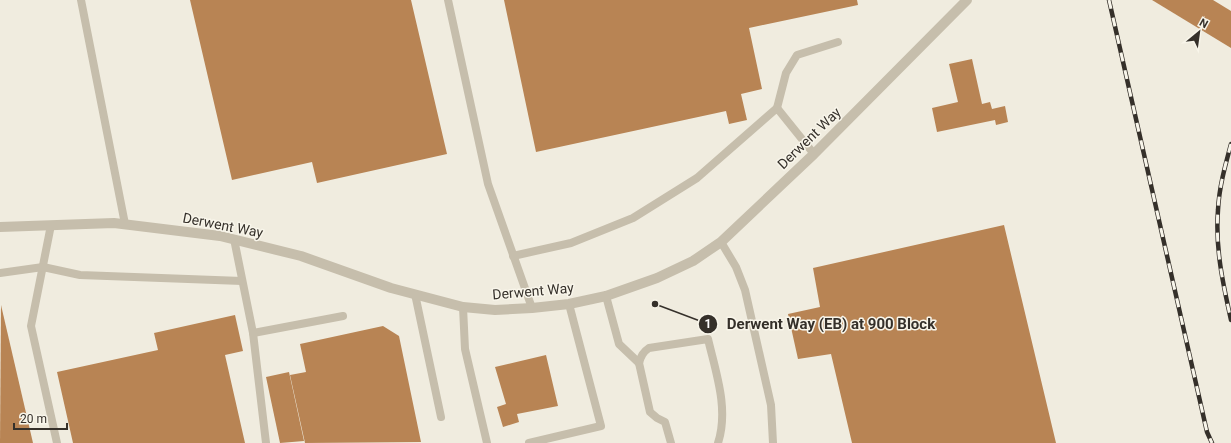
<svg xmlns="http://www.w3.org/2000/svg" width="1231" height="443" font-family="Roboto,sans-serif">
  <rect width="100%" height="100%" fill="#f0ecdf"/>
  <g fill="#b88454">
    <polygon points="190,0 411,0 447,154 317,183 312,162 232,180"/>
    <polygon points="504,0 857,0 858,5 749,28 762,89 741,94 747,120 729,124 726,111 536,152"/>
    <polygon points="1152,0 1213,0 1231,11 1231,48"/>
    <polygon points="972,59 982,104 990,102 992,109 1005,106 1008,122 996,125 995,120 937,132 932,108 958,102 949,64"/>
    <polygon points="1004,225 1056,443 852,443 831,354 798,359 788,314 820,307 813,268"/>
    <polygon points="1,305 33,443 0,443"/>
    <polygon points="235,315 243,351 225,355 245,443 73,443 57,372 158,350 154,333"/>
    <polygon points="383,326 399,336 421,442 305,443 290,375 306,372 300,344"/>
    <polygon points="546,355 558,406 517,414 519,422 503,427 497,407 506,404 495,367"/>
    <polygon points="289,372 304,441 280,443 266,377"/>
  </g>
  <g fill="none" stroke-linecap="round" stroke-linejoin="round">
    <g stroke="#c6beac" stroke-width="8">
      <polyline points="81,0 125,224"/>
      <polyline points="448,0 488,184 532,308"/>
      <polyline points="777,108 786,73 797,55 838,42"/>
      <polyline points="51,225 31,326 57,443"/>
      <polyline points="234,239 253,333 343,316"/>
      <polyline points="721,242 736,267 745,290 771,405 773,443"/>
      <polyline points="513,256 571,243 633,218 697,178 777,108 814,154"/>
      <polyline points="0,273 43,267 80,275 242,281"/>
      <polyline points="415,294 441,417"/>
      <polyline points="606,296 619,344 639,363"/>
      <polyline points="463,307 465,349 487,443"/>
      <polyline points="253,333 266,443"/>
      <polyline points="529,443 601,426 569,304"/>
      <path d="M671 443 665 422 657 418 650 412 639 363C641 356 643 352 649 348L708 339C716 373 729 409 718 443"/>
    </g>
    <polyline stroke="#c6beac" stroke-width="10" points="0,227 114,223 220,236 301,256 391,288 463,307 495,310 532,308 569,304 606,296 657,278 693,261 721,242 814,154 967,0"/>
    <defs>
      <g id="rail">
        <polyline points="1109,0 1207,432 1212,443"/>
        <path d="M1231 144C1225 166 1219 188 1218 210 1215 248 1223 284 1231 320"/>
      </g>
    </defs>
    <use href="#rail" stroke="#35302a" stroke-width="4.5"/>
    <use href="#rail" stroke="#f8f5ea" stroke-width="3" stroke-dasharray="9" stroke-linecap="butt"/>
  </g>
  <g text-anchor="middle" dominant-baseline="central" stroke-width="3" stroke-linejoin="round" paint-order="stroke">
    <g font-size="14" fill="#35302a" stroke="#f8f5ea">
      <text transform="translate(809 138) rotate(-44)">Derwent Way</text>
      <text transform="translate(223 225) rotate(11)">Derwent Way</text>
      <text transform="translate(533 291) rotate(-5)">Derwent Way</text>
    </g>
  </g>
  <path fill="none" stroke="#35302a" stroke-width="1.5" d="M655 304L708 324"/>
  <g fill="#35302a" stroke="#f8f5ea" stroke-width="1.5">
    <circle cx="655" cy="304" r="4"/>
    <circle cx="708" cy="324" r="10"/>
  </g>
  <g font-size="12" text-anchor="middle" font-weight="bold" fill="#fff">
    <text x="708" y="328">1</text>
  </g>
  <g font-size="15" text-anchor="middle" font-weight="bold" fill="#35302a" stroke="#f8f5ea" stroke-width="3" stroke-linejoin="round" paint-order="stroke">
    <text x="831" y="329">Derwent Way (EB) at 900 Block</text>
  </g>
  <g transform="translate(1199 32) rotate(29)" stroke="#f8f5ea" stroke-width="3" paint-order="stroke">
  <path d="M0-3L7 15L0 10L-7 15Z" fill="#35302a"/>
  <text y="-6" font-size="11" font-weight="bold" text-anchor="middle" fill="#35302a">N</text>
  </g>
  <path d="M14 423v6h53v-6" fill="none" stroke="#35302a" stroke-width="2"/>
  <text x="20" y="423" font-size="12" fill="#35302a" stroke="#f8f5ea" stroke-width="3" paint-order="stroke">20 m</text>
</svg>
